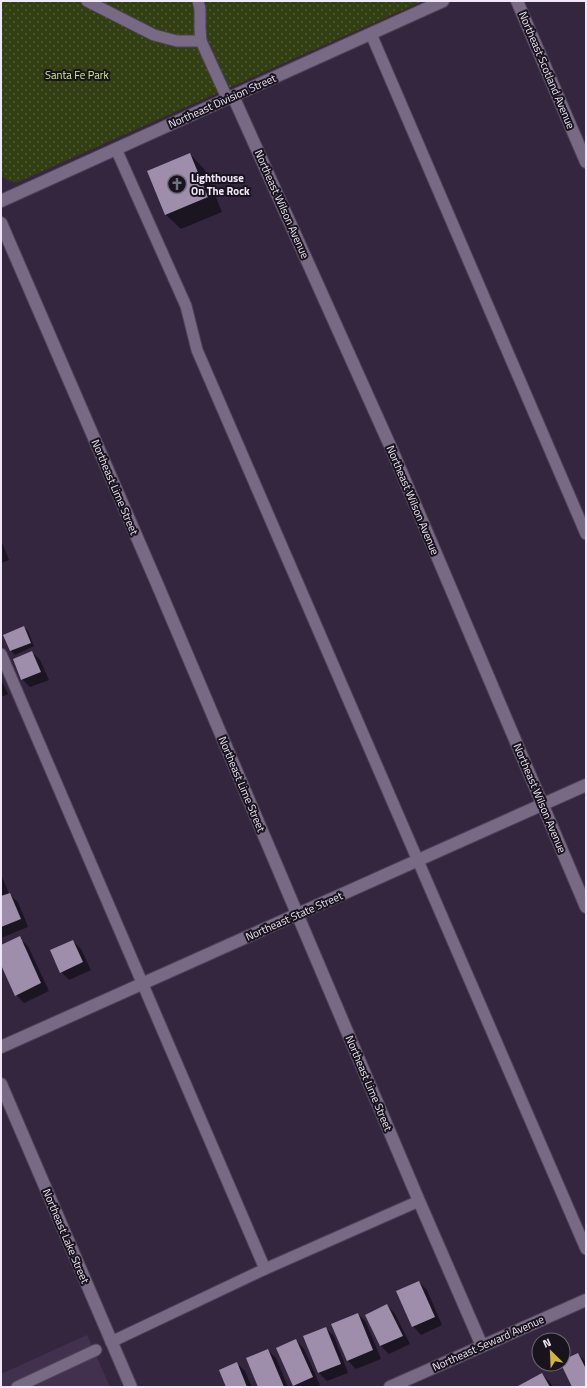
<svg xmlns="http://www.w3.org/2000/svg" width="587" height="1388" font-family="'Titillium Web',sans-serif">
  <defs>
    <pattern id="green-dots" width="8" height="8" patternUnits="userSpaceOnUse"><rect width="8" height="8" fill="#323f13"/><path d="M2 2h.1M6 6h.1" fill="none" stroke="#505b36" stroke-width="1.8" stroke-linecap="round"/></pattern>
  </defs>
  <rect width="100%" height="100%" fill="#34263f"/>
  <polygon fill="#42314e" points="87,1335 110,1387 1,1387 1,1374"/>
  <polygon fill="url(#green-dots)" points="1,1 423,1 18,182 9,181 1,176"/>
  <g fill="#0007">
    <polygon points="190,154 205,170 222,212 181,229 165,214"/>
    <polygon points="1,540 9,560 1,563"/>
    <polygon points="24,627 28,631 34,646 15,655 11,651 5,635"/>
    <polygon points="32,652 40,660 49,680 30,687 22,679"/>
    <polygon points="1,680 8,694 1,697"/>
    <polygon points="1,874 9,894 18,902 28,927 1,938"/>
    <polygon points="19,938 28,946 49,991 24,1003 16,995 1,963 1,946"/>
    <polygon points="73,941 81,949 91,970 69,980 61,972"/>
    <polygon points="419,1282 427,1290 442,1325 421,1335 413,1326"/>
    <polygon points="387,1305 395,1314 410,1344 389,1354 381,1346 366,1315"/>
    <polygon points="358,1314 366,1322 381,1359 356,1369 348,1361 332,1324"/>
    <polygon points="325,1328 334,1336 348,1373 327,1381 319,1373 305,1336"/>
    <polygon points="296,1340 304,1349 320,1385 316,1387 295,1387 294,1385"/>
    <polygon points="268,1350 276,1358 288,1387 259,1387"/>
    <polygon points="578,1354 586,1362 586,1387 573,1387 562,1364 563,1361"/>
    <polygon points="237,1363 245,1371 252,1387 227,1387"/>
    <polygon points="542,1374 550,1382 553,1387 520,1387"/>
  </g>
  <g fill="#9e8eac">
    <polygon points="190,153 208,197 165,215 147,171"/>
    <polygon points="24,626 31,643 10,651 3,635"/>
    <polygon points="32,651 41,672 21,680 13,659"/>
    <polygon points="10,893 21,919 1,927 1,896"/>
    <polygon points="20,936 41,983 15,996 1,965 1,945"/>
    <polygon points="73,940 83,962 60,973 50,950"/>
    <polygon points="419,1281 435,1317 412,1327 396,1291"/>
    <polygon points="387,1304 403,1336 380,1346 365,1315"/>
    <polygon points="358,1313 373,1350 347,1361 331,1324"/>
    <polygon points="326,1327 341,1364 318,1373 303,1336"/>
    <polygon points="296,1339 313,1377 293,1386 276,1348"/>
    <polygon points="268,1349 284,1387 258,1387 246,1358"/>
    <polygon points="578,1353 586,1369 586,1387 572,1387 561,1364 563,1364 563,1360"/>
    <polygon points="237,1362 247,1387 226,1387 219,1370"/>
    <polygon points="542,1373 550,1387 519,1387 518,1386"/>
  </g>
  <g fill="none" stroke-linecap="round" stroke-linejoin="round">
    <defs>
      <g id="lane">
        <polyline points="87,1 154,35 177,41 201,41"/>
        <polyline points="198,1 200,9 200,29 201,41 227,98"/>
        <polyline points="371,34 586,534"/>
        <polyline points="116,149 186,306 197,350 586,1249"/>
        <polyline points="1,654 265,1269"/>
        <polyline points="111,1342 265,1269 419,1201"/>
        <polyline points="17,1387 96,1350"/>
      </g>
      <g id="street">
        <polyline points="517,1 586,162"/>
        <polyline points="233,96 392,450 586,907"/>
        <polyline points="1,223 158,586 419,1201 482,1346"/>
        <polyline points="1,1047 586,785"/>
        <polyline points="1,1084 131,1387"/>
      </g>
      <g id="secondary">
        <polyline points="1,201 443,1"/>
        <polyline points="390,1387 586,1300"/>
      </g>
    </defs>
    <use href="#lane" stroke="#4f4358" stroke-width="13"/>
    <use href="#street" stroke="#4f4358" stroke-width="14"/>
    <use href="#secondary" stroke="#4f4358" stroke-width="14"/>
    <use href="#lane" stroke="#786985" stroke-width="11"/>
    <use href="#street" stroke="#786985" stroke-width="12"/>
    <use href="#secondary" stroke="#786985" stroke-width="12"/>
  </g>
  <defs>
    <symbol id="church-ring" viewBox="-11 -11 22 22"><circle r="9.5" fill="#19131d" stroke="#6b7280" stroke-width="1.5"/><path d="M-1.2-6h2.4v3.5h3.3v2.4h-3.3V6h-2.4V-.1h-3.3v-2.4h3.3Z" fill="#6b7280"/></symbol>
  </defs>
  <g fill-rule="evenodd">
    <use href="#church-ring" x="166" y="173" width="22" height="22"/>
  </g>
  <g text-anchor="middle" dominant-baseline="central" stroke-width="4" stroke-linejoin="round" paint-order="stroke">
    <g font-size="11" fill="#f0e8f8" stroke="#19131d">
      <text transform="translate(547 70) rotate(67)">Northeast Scotland Avenue</text>
      <text transform="translate(222 101) rotate(-24)">Northeast Division Street</text>
      <text transform="translate(282 204) rotate(66)">Northeast Wilson Avenue</text>
      <text transform="translate(115 487) rotate(67)">Northeast Lime Street</text>
      <text transform="translate(413 500) rotate(67)">Northeast Wilson Avenue</text>
      <text transform="translate(242 784) rotate(67)">Northeast Lime Street</text>
      <text transform="translate(540 798) rotate(67)">Northeast Wilson Avenue</text>
      <text transform="translate(294 916) rotate(-24)">Northeast State Street</text>
      <text transform="translate(369 1083) rotate(67)">Northeast Lime Street</text>
      <text transform="translate(66 1236) rotate(67)">Northeast Lake Street</text>
      <text transform="translate(488 1343) rotate(-24)">Northeast Seward Avenue</text>
    </g>
    <g font-size="11" fill="#d3f193" stroke="#19131d">
      <text x="77" y="75">Santa Fe Park</text>
    </g>
    <g font-size="11" font-weight="bold" fill="#f0e8f8" stroke="#19131d" text-anchor="start">
      <text x="191" y="178">Lighthouse<tspan x="191" dy="13">On The Rock</tspan></text>
    </g>
  </g>
  <rect width="587" height="1388" fill="none" stroke="#f0e8f8" stroke-width="4"/>
  <g transform="translate(551 1352) rotate(336)"><circle r="19" fill="#19131d" stroke="#6f6875"/>
  <path d="M0-3L7 15L0 10L-7 15Z" fill="#d0b736"/>
  <text y="-6" font-size="11" font-weight="bold" text-anchor="middle" fill="#f0e8f8">N</text>
  </g>
</svg>
